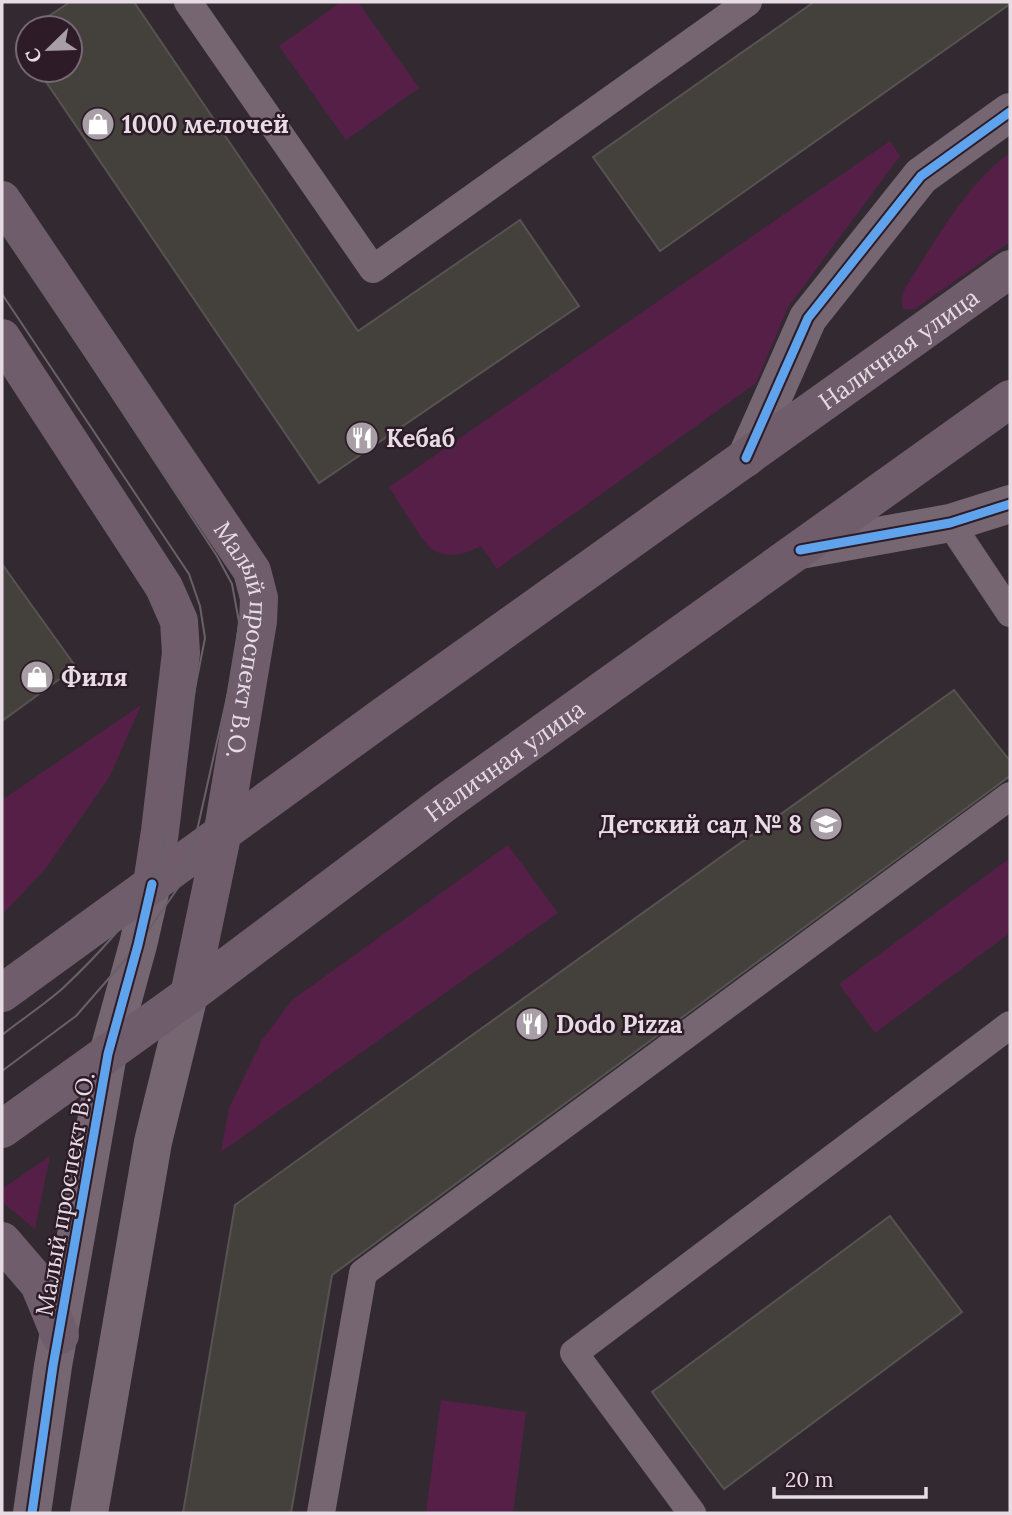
<svg xmlns="http://www.w3.org/2000/svg" width="1012" height="1515" font-family="Lora,serif">
  <rect width="100%" height="100%" fill="#332a31"/>
  <g fill="#551f48">
    <polygon points="341,2 358,2 419,88 346,140 279,46"/>
    <path d="M890 141 900 156 788 307 756 383 497 569 481 546C466 554 449 559 433 550 424 545 397 499 389 487Z"/>
    <path d="M1010 153V242L915 309 904 310 901 301 905 288C936 241 964 186 1010 153Z"/>
    <polygon points="141,705 110,776 46,868 2,915 2,800"/>
    <polygon points="508,845 558,913 221,1152 229,1108 262,1040 292,1000"/>
    <polygon points="1010,858 1010,933 875,1033 839,984"/>
    <polygon points="50,1156 35,1229 2,1202 2,1189"/>
    <polygon points="441,1400 526,1412 513,1513 426,1513"/>
  </g>
  <g fill="#44413c" stroke="#565353" stroke-width="2">
    <polygon points="70,2 134,2 358,331 520,220 579,306 319,483 38,70 70,70 70,28 31,28"/>
    <polygon points="814,2 1010,2 1010,4 660,251 593,157"/>
    <polygon points="2,564 76,667 2,721"/>
    <polygon points="954,690 1010,761 1010,776 332,1275 291,1513 183,1513 235,1205"/>
    <polygon points="890,1216 962,1312 724,1489 652,1392"/>
  </g>
  <g fill="none" stroke-linecap="round" stroke-linejoin="round">
    <g stroke="#756672" stroke-width="28">
      <polyline points="188,2 373,269 748,2"/>
      <polyline points="950,523 1010,613"/>
      <polyline points="321,1513 363,1273 1010,796"/>
      <polyline points="692,1513 574,1353 1010,1025"/>
    </g>
    <g stroke="#756672" stroke-width="38">
      <polyline points="746,458 808,318 921,176 1010,112"/>
      <polyline points="800,550 950,523 1010,504"/>
    </g>
    <g stroke="#756672" stroke-width="38">
      <polyline points="32,1513 53,1366 108,1054 138,945 152,884"/>
      <polyline points="89,1513 153,1142 189,995"/>
    </g>
    <g stroke="#6f5d6b" stroke-width="38">
      <path id="s1" d="M2 200 252 571 259 598 258 621 222 836 189 995"/>
      <polyline points="2,338 164,587 179,621 181,653 160,831 152,884"/>
      <path id="s2" d="M2 993 385 715 1010 269"/>
      <path id="s3" d="M2 1129 189 995 446 802 1010 399"/>
      <polyline points="2,1241 39,1284 60,1335"/>
    </g>
    <g stroke="#6a6068" stroke-width="2">
      <polyline points="2,229 217,556 232,584 239,622 234,666 187,875 138,945 76,1016 2,1071"/>
      <path d="M2 294 189 574 200 606 205 638 158 876C137 913 94 959 63 988 44 1005 22 1019 2 1035"/>
    </g>
    <defs>
      <g id="cycleway">
        <polyline points="746,458 808,318 921,176 1010,112"/>
        <polyline points="800,550 950,523 1010,504"/>
        <polyline points="32,1513 53,1366 108,1054 138,945 152,884"/>
      </g>
    </defs>
    <use href="#cycleway" stroke="#2d1c28" stroke-width="13"/>
    <use href="#cycleway" stroke="#60a3ed" stroke-width="9"/>
  </g>
  <defs>
    <symbol id="shop-disc" viewBox="-11 -11 22 22"><circle r="9.5" fill="#a89ea5" stroke="#2d1c28"/><path d="M-5-2.5h2.3a2.7 3.5 0 0 1 5.4 0H5L5.5 6h-11ZM-1.5-2.5h3a1.5 2.3 0 0 0-3 0Z" fill="#fff"/></symbol>
    <symbol id="restaurant-disc" viewBox="-11 -11 22 22"><circle r="9.5" fill="#a89ea5" stroke="#2d1c28"/><path d="M-5-6h1v4h1v-4h1v4h1v-4h1v5L-1.5 .5V6h-2V.5L-5-1ZM5-6V6H3V1.5H1.5Q1.5-4 5-6Z" fill="#fff"/></symbol>
    <symbol id="school-disc" viewBox="-11 -11 22 22"><circle r="9.5" fill="#a89ea5" stroke="#2d1c28"/><path d="M0-5L7-2L0 1L-7-2ZM-4 1L0 2.5L4 1V4Q0 6-4 4Z" fill="#fff"/></symbol>
  </defs>
  <g fill-rule="evenodd">
    <use href="#shop-disc" x="79" y="105" width="38" height="38"/>
    <use href="#restaurant-disc" x="343" y="419" width="38" height="38"/>
    <use href="#shop-disc" x="18" y="658" width="38" height="38"/>
    <use href="#school-disc" x="807" y="805" width="38" height="38"/>
    <use href="#restaurant-disc" x="513" y="1005" width="38" height="38"/>
  </g>
  <g text-anchor="middle" dominant-baseline="central" stroke-width="5" stroke-linejoin="round" paint-order="stroke">
    <g font-size="24" font-weight="bold" fill="#e7dce3" stroke="#2d1c28" text-anchor="start">
      <text x="122" y="124">1000 мелочей</text>
      <text x="386" y="438">Кебаб</text>
      <text x="61" y="677">Филя</text>
      <text x="802" y="824" text-anchor="end">Детский сад № 8</text>
      <text x="556" y="1024">Dodo Pizza</text>
    </g>
    <g font-size="24" fill="#e7dce3" stroke="#2d1c28">
      <text stroke="none"><textPath href="#s2" startOffset="1104">Наличная улица</textPath></text>
      <text stroke="none"><textPath href="#s1" startOffset="514">Малый проспект В.О.</textPath></text>
      <text stroke="none"><textPath href="#s3" startOffset="623">Наличная улица</textPath></text>
      <text transform="translate(65 1194) rotate(-80)">Малый проспект В.О.</text>
    </g>
  </g>
  <rect width="1012" height="1515" fill="none" stroke="#e7dce3" stroke-width="7"/>
  <g transform="translate(49 49) rotate(247)"><circle r="33" fill="#2d1c28" stroke="#776973" stroke-width="2"/>
  <path d="M0-5L12 26L0 18L-12 26Z" fill="#a89ea5"/>
  <text y="-10" font-size="19" font-weight="bold" text-anchor="middle" fill="#e7dce3">С</text>
  </g>
  <path d="M774 1487v10h152v-10" fill="none" stroke="#e7dce3" stroke-width="3.5"/>
  <text x="785" y="1487" font-size="21" fill="#e7dce3" stroke="#2d1c28" stroke-width="5" paint-order="stroke">20 m</text>
</svg>
